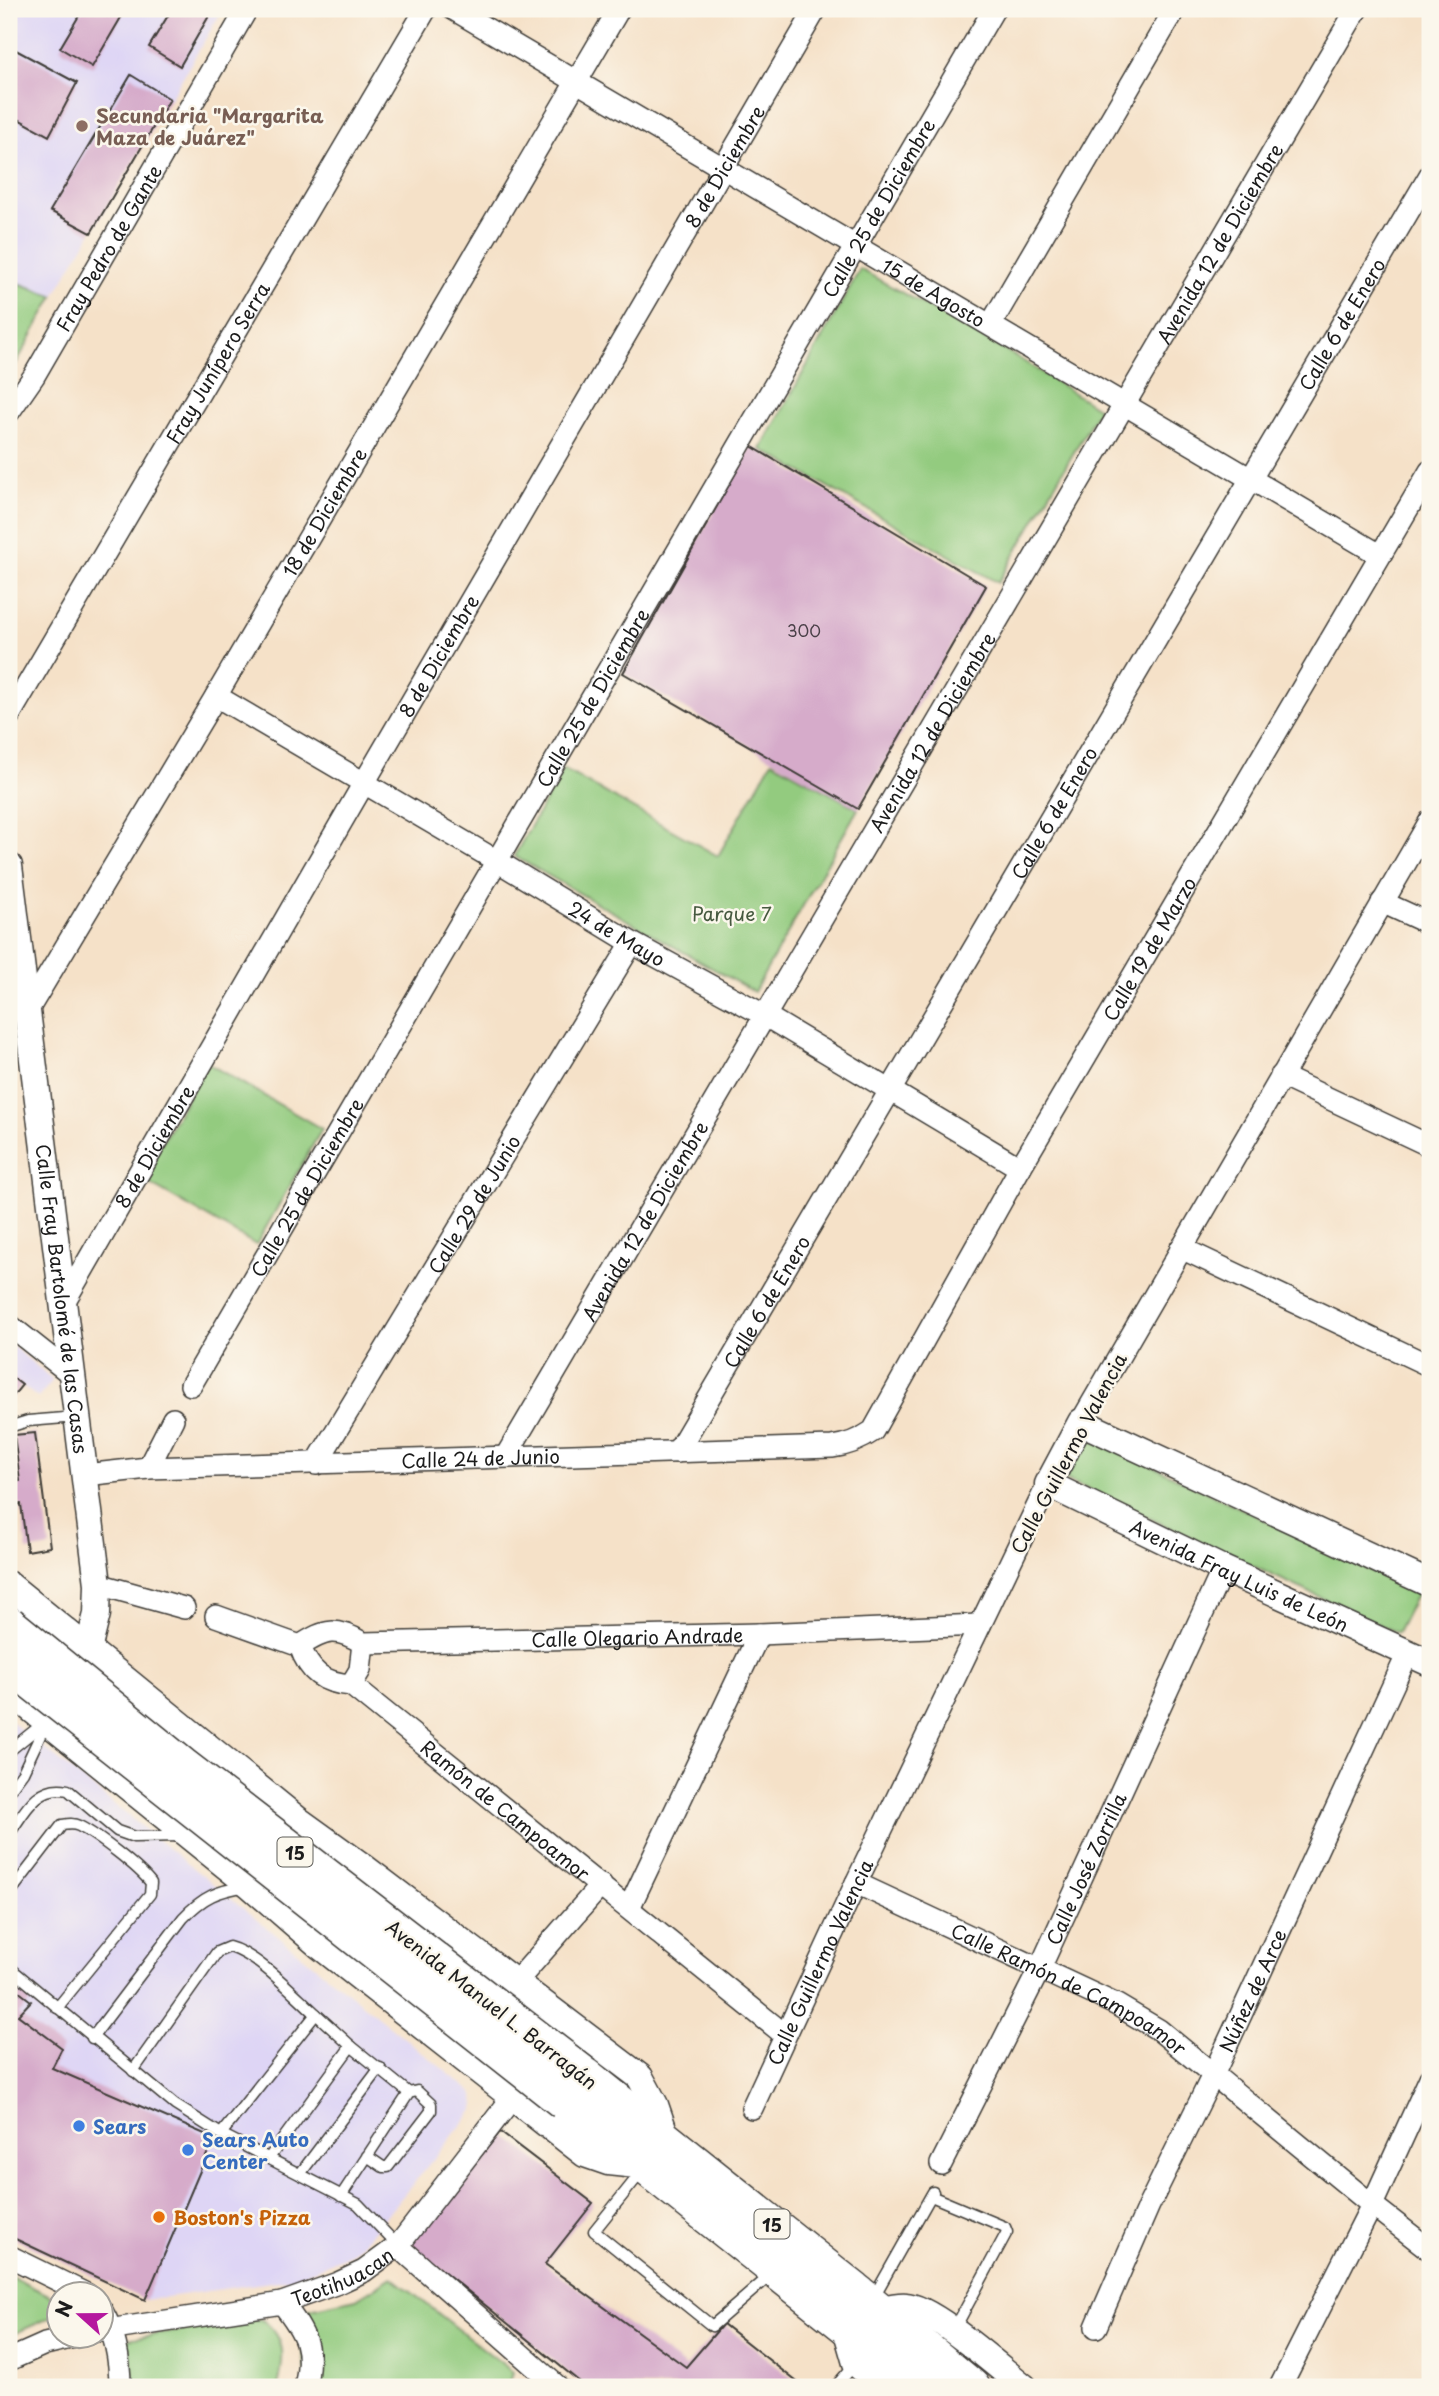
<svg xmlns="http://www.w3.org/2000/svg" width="1439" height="2396" font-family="'Playpen Sans',sans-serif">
  <rect width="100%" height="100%" fill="#fbf7ec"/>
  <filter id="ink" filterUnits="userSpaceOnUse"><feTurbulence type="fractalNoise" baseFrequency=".0143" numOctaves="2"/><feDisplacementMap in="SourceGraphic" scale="14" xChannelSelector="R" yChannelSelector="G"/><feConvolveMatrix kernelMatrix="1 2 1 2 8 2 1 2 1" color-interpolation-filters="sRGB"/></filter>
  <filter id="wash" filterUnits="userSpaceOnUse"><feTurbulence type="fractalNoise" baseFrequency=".00686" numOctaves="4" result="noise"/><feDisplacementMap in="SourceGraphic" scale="28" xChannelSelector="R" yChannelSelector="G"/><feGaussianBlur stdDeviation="1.57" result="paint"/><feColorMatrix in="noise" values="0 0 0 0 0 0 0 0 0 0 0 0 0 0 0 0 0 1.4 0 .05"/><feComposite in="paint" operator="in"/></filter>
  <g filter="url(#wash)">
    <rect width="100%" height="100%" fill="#f5e1c8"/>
    <g fill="#ded5f5">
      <polygon points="9,9 223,9 54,296 21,284 9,282"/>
      <polygon points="9,1343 53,1380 38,1398 9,1375"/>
      <polygon points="9,1720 474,2094 475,2109 377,2227 351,2254 292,2279 145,2300 9,2236"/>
    </g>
    <g fill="#93cb7f" stroke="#58744e" stroke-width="2">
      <polygon points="860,269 1017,357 1099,409 998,583 761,449"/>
      <polygon points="9,282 21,284 54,296 9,376"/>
      <polygon points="772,761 858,809 754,992 514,856 563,769 718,856"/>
      <polygon points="207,1063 322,1129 256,1245 141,1179"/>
      <polygon points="1088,1435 1417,1593 1397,1633 1065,1479"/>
      <polygon points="9,2276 59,2300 59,2309 56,2315 9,2336"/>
      <polygon points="392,2277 513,2372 510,2382 505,2387 308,2387 299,2323 310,2309 356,2299"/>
      <path d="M261 2319C288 2338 284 2359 278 2387H134L131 2357 126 2339Z"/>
    </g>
    <g id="blocks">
      <g fill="#d6abca">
        <polygon points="83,9 126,9 92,67 60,48"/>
        <polygon points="172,9 213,9 180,66 149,47"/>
        <polygon points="14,49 77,83 49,136 9,114 9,59"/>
        <polygon points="131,75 170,99 91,233 50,211"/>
        <polygon points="751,446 986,586 858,809 623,673"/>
        <polygon points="9,1375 22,1385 9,1401"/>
        <polygon points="35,1433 50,1547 27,1551 21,1504 9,1505 9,1483 20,1481 14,1435"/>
        <polygon points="9,1984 31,2001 18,2015 62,2048 52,2068 214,2138 145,2300 9,2236"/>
        <polygon points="500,2132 593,2203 545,2264 686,2367 723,2324 797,2382 793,2387 586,2387 410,2244"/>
      </g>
    </g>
  </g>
  <g filter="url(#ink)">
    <use href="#blocks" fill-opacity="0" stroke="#3d3a36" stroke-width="2"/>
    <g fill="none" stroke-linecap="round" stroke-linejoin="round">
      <defs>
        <g id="service">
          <polyline points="9,1427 28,1421 77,1417"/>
          <polyline points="9,1751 45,1722"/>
          <polyline points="9,1791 23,1772 46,1723"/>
          <path d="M9 1834C24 1813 37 1783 68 1790L117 1831 134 1837 182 1836"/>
          <path d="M9 1894 62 1825C68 1824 73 1823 79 1826 97 1835 139 1867 151 1883L150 1894 57 2008"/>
          <polyline points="9,1967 175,2105 221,2134 358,2204 398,2246"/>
          <polyline points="316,2014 351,2046"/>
          <path d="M92 2038 183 1918C204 1896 217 1891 247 1886"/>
          <path d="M133 2071 217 1952 229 1947C257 1954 294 1994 316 2014L221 2134"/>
          <polyline points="269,2158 351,2046 409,2093"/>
          <polyline points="643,2170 594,2231 712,2326 772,2274"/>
          <polyline points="300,2174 380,2068"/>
          <polyline points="341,2196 409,2093 417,2091 431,2104 431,2111 388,2167 383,2167 367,2156"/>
          <polyline points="931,2196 1005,2227 1007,2232 954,2330"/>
          <polyline points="872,2300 933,2192"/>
          <polyline points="835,2387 856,2363"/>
        </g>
        <g id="minor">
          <path id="s1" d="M453 9 1380 555"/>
          <polyline points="991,324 1175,9"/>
          <path id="s2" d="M9 412 34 376 247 9"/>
          <path id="s3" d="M216 696 497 861 632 943 764 1015 1020 1168"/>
          <path id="s4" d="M9 716 426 9"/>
          <polyline points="1382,902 1430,924"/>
          <path id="s5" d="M26 1013 216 696 619 9"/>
          <polyline points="1281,1076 1430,1146"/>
          <polyline points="1181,1248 1430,1366"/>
          <path id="s6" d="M63 1304 364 783 816 9"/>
          <polyline points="9,1325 71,1374"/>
          <path id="s7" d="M191 1385 994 9"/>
          <polyline points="1081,1422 1430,821"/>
          <path id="s8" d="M677 1452C930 1027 1177 599 1430 175"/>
          <path id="s9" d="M506 1456 1357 9"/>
          <path id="s10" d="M316 1464 632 943"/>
          <polyline points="148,1468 173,1419"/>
          <path id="s11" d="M85 1475 148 1468 832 1447C848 1445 860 1440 873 1431L1020 1168 1430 471"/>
          <polyline points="98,1584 184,1608"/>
          <path id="s12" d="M216 1616 300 1646C309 1672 323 1683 351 1685L785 2035"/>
          <path id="s13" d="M300 1646C326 1629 336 1627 363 1643L759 1634 980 1625"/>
          <polyline points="351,1685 360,1670 363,1643"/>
          <path id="s14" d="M856 1883 1117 2005 1159 2030 1372 2205 1430 2250"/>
          <polyline points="629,1908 759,1634"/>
          <polyline points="516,1982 601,1885"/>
          <path id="s15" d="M752 2108 856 1883 1048 1484"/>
          <path id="s16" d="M941 2164 1040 1968 1223 1569"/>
          <polyline points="398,2246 558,2387"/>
          <polyline points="9,2256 86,2294"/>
          <path d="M282 2303C306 2333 314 2349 305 2387"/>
          <path d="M102 2311C115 2333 120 2361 120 2387"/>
          <path id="s17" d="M1096 2327 1149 2205 1214 2073 1408 1653"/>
          <path id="s18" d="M102 2331 282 2303 338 2283 364 2271 398 2246 512 2098"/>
          <polyline points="9,2360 45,2344 78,2336"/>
          <polyline points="1280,2387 1372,2205 1430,2078"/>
        </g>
        <g id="tertiary">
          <path id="s19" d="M9 866 98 1584 97 1614 88 1650 48 1721"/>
          <path id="s20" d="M1430 1584 1081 1422 1048 1484 1223 1569 1430 1663"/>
          <polyline points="9,1585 298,1820 366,1869 640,2077 655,2105 666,2137"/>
          <polyline points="9,1691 251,1886 319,1945 585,2154 608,2162 646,2166"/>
          <path d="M879 2310C887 2308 898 2305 906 2306 931 2306 1002 2370 1024 2387"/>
          <polyline points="845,2325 856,2363 882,2387"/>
        </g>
        <g id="trunk">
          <polyline points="585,2075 871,2303 972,2387"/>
          <polyline points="564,2102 922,2387"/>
        </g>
      </defs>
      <use href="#service" stroke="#3d3a36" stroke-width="13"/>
      <use href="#minor" stroke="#3d3a36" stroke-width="24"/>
      <use href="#tertiary" stroke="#3d3a36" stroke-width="29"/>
      <use href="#trunk" stroke="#3d3a36" stroke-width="38"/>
      <use href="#service" stroke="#fff" stroke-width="10"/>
      <use href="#minor" stroke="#fff" stroke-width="21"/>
      <use href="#tertiary" stroke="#fff" stroke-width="26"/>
      <use href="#trunk" stroke="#fff" stroke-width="35"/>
      <defs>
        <g id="trunk-bridge">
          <polyline points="9,1624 182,1765 585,2075"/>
          <polyline points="9,1664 564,2102"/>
        </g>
      </defs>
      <use href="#trunk-bridge" stroke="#3d3a36" stroke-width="38" stroke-linecap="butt"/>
      <use href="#trunk-bridge" stroke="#fff" stroke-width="35"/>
    </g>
  </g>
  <circle fill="#8d6e63" stroke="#fbf7ec" stroke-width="2.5" cx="82" cy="126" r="7"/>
  <g fill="#3f7fe0" stroke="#fbf7ec" stroke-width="2.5">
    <circle cx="79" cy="2126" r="7"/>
    <circle cx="188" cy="2150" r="7"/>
  </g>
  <circle fill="#e8710a" stroke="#fbf7ec" stroke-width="2.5" cx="159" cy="2217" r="7"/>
  <g text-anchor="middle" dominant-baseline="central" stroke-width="5" stroke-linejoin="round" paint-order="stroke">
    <g font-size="16" fill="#4a4048">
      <text x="804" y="630">300</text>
    </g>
    <g fill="#fbf7ec" stroke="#5f5e5a" stroke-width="2">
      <rect x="277.5" y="1837.5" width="35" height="29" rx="5"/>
      <rect x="754.5" y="2209.5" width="35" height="29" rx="5"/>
    </g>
    <g font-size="18" font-weight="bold" fill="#1c1c1c">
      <text x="295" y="1852">15</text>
      <text x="772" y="2224">15</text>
    </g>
    <g font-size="19" font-weight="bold" fill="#785e54" stroke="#fbf7ec" text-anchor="start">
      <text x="96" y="115">Secundaria "Margarita<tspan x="96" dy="22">Maza de Juárez"</tspan></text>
    </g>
    <g font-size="19" fill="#1c1c1c" stroke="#fbf7ec">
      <text stroke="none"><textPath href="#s6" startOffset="1316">8 de Diciembre</textPath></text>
      <text stroke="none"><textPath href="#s7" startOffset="1363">Calle 25 de Diciembre</textPath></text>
      <text stroke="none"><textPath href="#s9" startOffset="1407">Avenida 12 de Diciembre</textPath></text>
      <text stroke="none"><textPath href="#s2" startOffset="192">Fray Pedro de Gante</textPath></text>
      <text stroke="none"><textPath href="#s1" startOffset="558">15 de Agosto</textPath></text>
      <text stroke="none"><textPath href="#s8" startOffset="1309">Calle 6 de Enero</textPath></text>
      <text stroke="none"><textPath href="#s4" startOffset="410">Fray Junípero Serra</textPath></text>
      <text stroke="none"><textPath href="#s5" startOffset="583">18 de Diciembre</textPath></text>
      <text stroke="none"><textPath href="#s6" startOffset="749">8 de Diciembre</textPath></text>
      <text stroke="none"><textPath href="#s7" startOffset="796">Calle 25 de Diciembre</textPath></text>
      <text stroke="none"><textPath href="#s9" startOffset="840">Avenida 12 de Diciembre</textPath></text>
      <text stroke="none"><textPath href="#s8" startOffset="742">Calle 6 de Enero</textPath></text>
      <text stroke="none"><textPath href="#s3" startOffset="466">24 de Mayo</textPath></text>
      <text stroke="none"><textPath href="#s11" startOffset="1348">Calle 19 de Marzo</textPath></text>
      <text stroke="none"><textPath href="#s6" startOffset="182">8 de Diciembre</textPath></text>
      <text stroke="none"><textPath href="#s7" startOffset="229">Calle 25 de Diciembre</textPath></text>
      <text stroke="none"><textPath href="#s10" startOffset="304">Calle 29 de Junio</textPath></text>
      <text stroke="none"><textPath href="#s9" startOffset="273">Avenida 12 de Diciembre</textPath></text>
      <text stroke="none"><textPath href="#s19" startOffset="436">Calle Fray Bartolomé de las Casas</textPath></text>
      <text stroke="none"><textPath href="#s8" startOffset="175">Calle 6 de Enero</textPath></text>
      <text transform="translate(1068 1453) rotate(-62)">Calle Guillermo Valencia</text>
      <text stroke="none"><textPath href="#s11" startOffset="396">Calle 24 de Junio</textPath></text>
      <text stroke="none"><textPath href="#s20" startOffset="667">Avenida Fray Luis de León</textPath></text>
      <text stroke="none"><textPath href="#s13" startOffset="343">Calle Olegario Andrade</textPath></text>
      <text stroke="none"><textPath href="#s12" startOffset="357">Ramón de Campoamor</textPath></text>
      <text stroke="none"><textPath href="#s16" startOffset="329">Calle José Zorrilla</textPath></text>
      <text stroke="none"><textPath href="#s15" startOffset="161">Calle Guillermo Valencia</textPath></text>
      <text stroke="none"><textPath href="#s14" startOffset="238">Calle Ramón de Campoamor</textPath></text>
      <text stroke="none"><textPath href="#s17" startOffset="371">Núñez de Arce</textPath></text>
      <text transform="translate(492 2004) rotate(38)">Avenida Manuel L. Barragán</text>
      <text stroke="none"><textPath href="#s18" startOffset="248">Teotihuacan</textPath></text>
    </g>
    <g font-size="19" fill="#46593f" stroke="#fbf7ec">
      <text x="732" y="913">Parque 7</text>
    </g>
    <g font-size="19" font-weight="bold" fill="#366cbe" stroke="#fbf7ec" text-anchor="start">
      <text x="93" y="2126">Sears</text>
      <text x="202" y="2139">Sears Auto<tspan x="202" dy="22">Center</tspan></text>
    </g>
    <g font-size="19" font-weight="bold" fill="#c56008" stroke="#fbf7ec" text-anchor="start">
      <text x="173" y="2217">Boston's Pizza</text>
    </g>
  </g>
  <rect width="1439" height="2396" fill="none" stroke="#fbf7ec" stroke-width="35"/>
  <g transform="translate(80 2315) rotate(291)"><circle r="33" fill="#fbf7ec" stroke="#a29f99" stroke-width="2"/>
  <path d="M0-5L12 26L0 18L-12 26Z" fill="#b5179e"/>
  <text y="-10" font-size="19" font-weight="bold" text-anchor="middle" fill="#1c1c1c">N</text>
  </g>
</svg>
